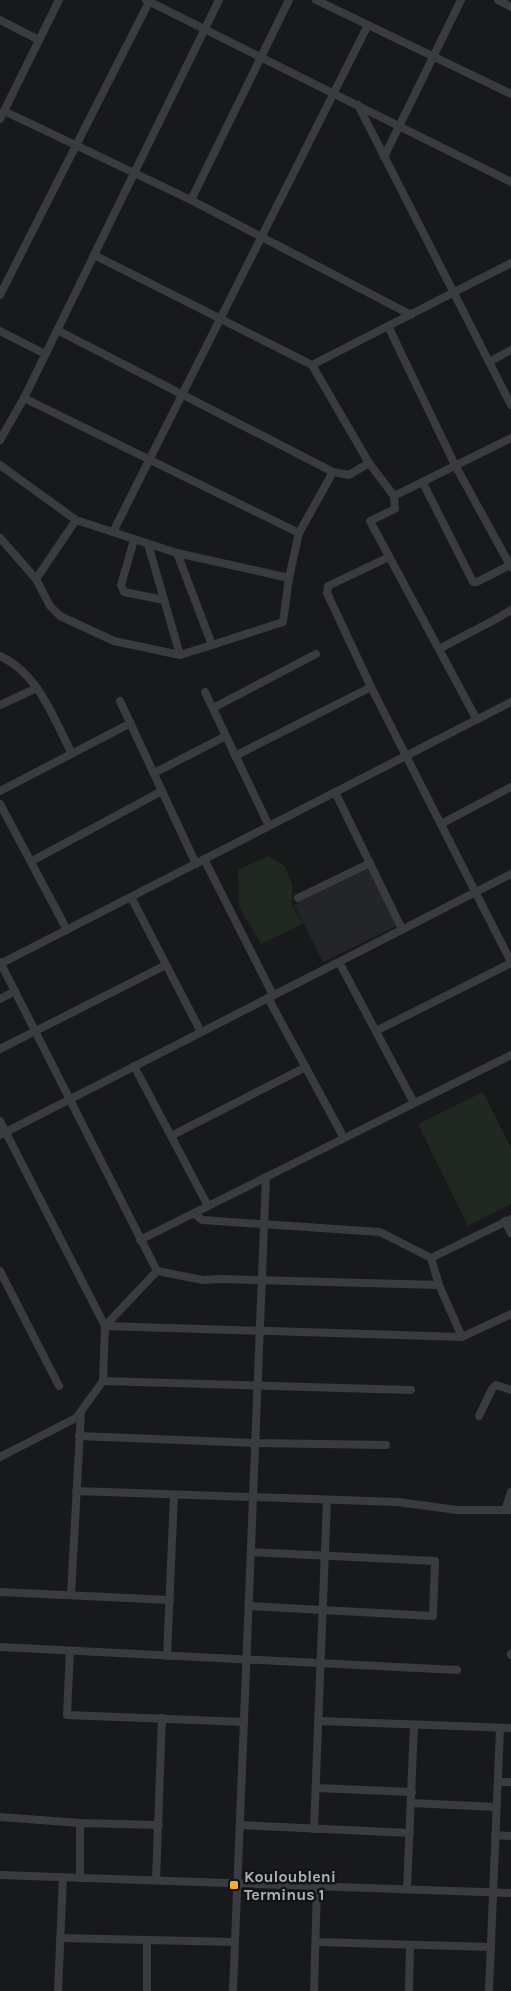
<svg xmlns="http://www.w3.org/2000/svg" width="511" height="1991" font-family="Karla,sans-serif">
  <rect width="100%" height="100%" fill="#18191b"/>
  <polygon fill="#242528" points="368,867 398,925 323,962 294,905"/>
  <g fill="#202921">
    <polygon points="268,856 285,866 292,885 292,905 303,924 261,944 239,907 238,870"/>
    <polygon points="483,1092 511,1148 511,1204 468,1226 418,1124"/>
  </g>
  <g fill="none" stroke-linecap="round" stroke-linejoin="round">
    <g stroke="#393b40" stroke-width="8">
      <polyline points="146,0 511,182"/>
      <polyline points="316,0 511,94"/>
      <polyline points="498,0 511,7"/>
      <polyline points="0,20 39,40"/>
      <polyline points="358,105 511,405"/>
      <polyline points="4,111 191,200 411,315"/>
      <polyline points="0,119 59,0"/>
      <polyline points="384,157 461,0"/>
      <polyline points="191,200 289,0"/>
      <polyline points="94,255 312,365 369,463 394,496 395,509 370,521 477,720"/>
      <polyline points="0,295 150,0"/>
      <polyline points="388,326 455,465 511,567"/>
      <polyline points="57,330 333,472 349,475 369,463"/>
      <polyline points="0,331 45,354"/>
      <polyline points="489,362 511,350"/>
      <polyline points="312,365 511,263"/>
      <polyline points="24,398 299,533"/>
      <polyline points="0,440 24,398 219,0"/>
      <polyline points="0,465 76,520 177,553 289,578"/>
      <polyline points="423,483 473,582 477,582 510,565"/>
      <polyline points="394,496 511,438"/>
      <polyline points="113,532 368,25"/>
      <polyline points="0,538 36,579 50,606 60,616 114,641 180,655 212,645"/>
      <polyline points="134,540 121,585 124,592 164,600"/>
      <polyline points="148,544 180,655"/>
      <polyline points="177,553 212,645 283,622 289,578 299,533 333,472"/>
      <polyline points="389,557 328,586 327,593 371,687 511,962"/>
      <polyline points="36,579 76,520"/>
      <polyline points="439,649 496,619 511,610"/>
      <path d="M0 656C38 673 54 719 72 754"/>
      <polyline points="205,692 269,826"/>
      <polyline points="120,701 196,864"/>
      <polyline points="0,705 37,688"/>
      <polyline points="213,708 316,654"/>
      <polyline points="235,756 371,687"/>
      <polyline points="154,773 226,736"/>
      <polyline points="0,791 131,723"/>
      <polyline points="335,792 402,929"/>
      <polyline points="0,804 67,930"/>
      <polyline points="441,824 511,787"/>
      <polyline points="204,859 273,995"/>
      <polyline points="32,861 162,791"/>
      <polyline points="131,897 201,1032"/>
      <polyline points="298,898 370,863"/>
      <polyline points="0,962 157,1271 203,1280 220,1279 439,1285"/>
      <polyline points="339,962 414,1103"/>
      <polyline points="0,964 511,702"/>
      <polyline points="268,998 344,1138"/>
      <polyline points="0,999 15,991"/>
      <polyline points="376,1031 511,963"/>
      <polyline points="0,1049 166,965"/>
      <polyline points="134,1066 208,1206"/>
      <polyline points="0,1121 105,1326 103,1381"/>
      <polyline points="0,1135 511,874"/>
      <polyline points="171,1136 306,1067"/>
      <polyline points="194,1213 202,1220 380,1232 431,1258 439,1285 462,1337"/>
      <polyline points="505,1221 511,1233"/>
      <polyline points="140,1240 511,1055"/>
      <polyline points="431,1258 511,1219"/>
      <polyline points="0,1271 59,1386"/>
      <polyline points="105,1326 462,1337 511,1314"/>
      <polyline points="105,1326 157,1271"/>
      <polyline points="479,1416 492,1389 496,1385 511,1390"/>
      <polyline points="79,1436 255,1443 386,1445"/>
      <polyline points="0,1457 76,1418 103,1381 411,1390"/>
      <polyline points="76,1491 398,1502 457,1510 511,1510"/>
      <polyline points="505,1510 511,1492"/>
      <polyline points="0,1592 170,1600"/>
      <polyline points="71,1595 81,1412"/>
      <polyline points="249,1606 433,1616 435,1561 251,1552"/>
      <polyline points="0,1647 457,1670"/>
      <polyline points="70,1651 67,1715 244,1722"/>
      <polyline points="511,1655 511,1654"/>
      <polyline points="167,1656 174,1495"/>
      <polyline points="319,1721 511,1728"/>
      <polyline points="498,1782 511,1782"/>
      <polyline points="316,1788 412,1792"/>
      <polyline points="411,1803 496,1807"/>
      <polyline points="0,1817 80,1823 159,1825"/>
      <polyline points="240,1825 410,1833"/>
      <polyline points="314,1829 327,1500"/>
      <polyline points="495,1835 511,1836"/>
      <polyline points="0,1875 511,1893"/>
      <polyline points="80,1878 80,1823"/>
      <polyline points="156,1880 162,1718"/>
      <polyline points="407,1889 414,1725"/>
      <polyline points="60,1938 235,1942"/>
      <polyline points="147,1940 147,1991"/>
      <polyline points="316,1942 491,1947"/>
      <polyline points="58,1991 63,1877"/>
      <polyline points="233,1991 266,1177"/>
      <polyline points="314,1991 317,1886"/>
      <polyline points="409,1991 410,1945"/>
      <polyline points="489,1991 500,1728"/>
    </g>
  </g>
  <rect fill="#feac2d" stroke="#131416" stroke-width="2" x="229" y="1880" width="10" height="10" rx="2.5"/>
  <g text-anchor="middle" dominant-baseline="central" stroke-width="5" stroke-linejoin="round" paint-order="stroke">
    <g font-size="16" font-weight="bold" fill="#aab0bb" stroke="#131416" text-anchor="start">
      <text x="244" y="1876">Kouloubleni<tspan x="244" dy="18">Terminus 1</tspan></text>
    </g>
  </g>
</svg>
